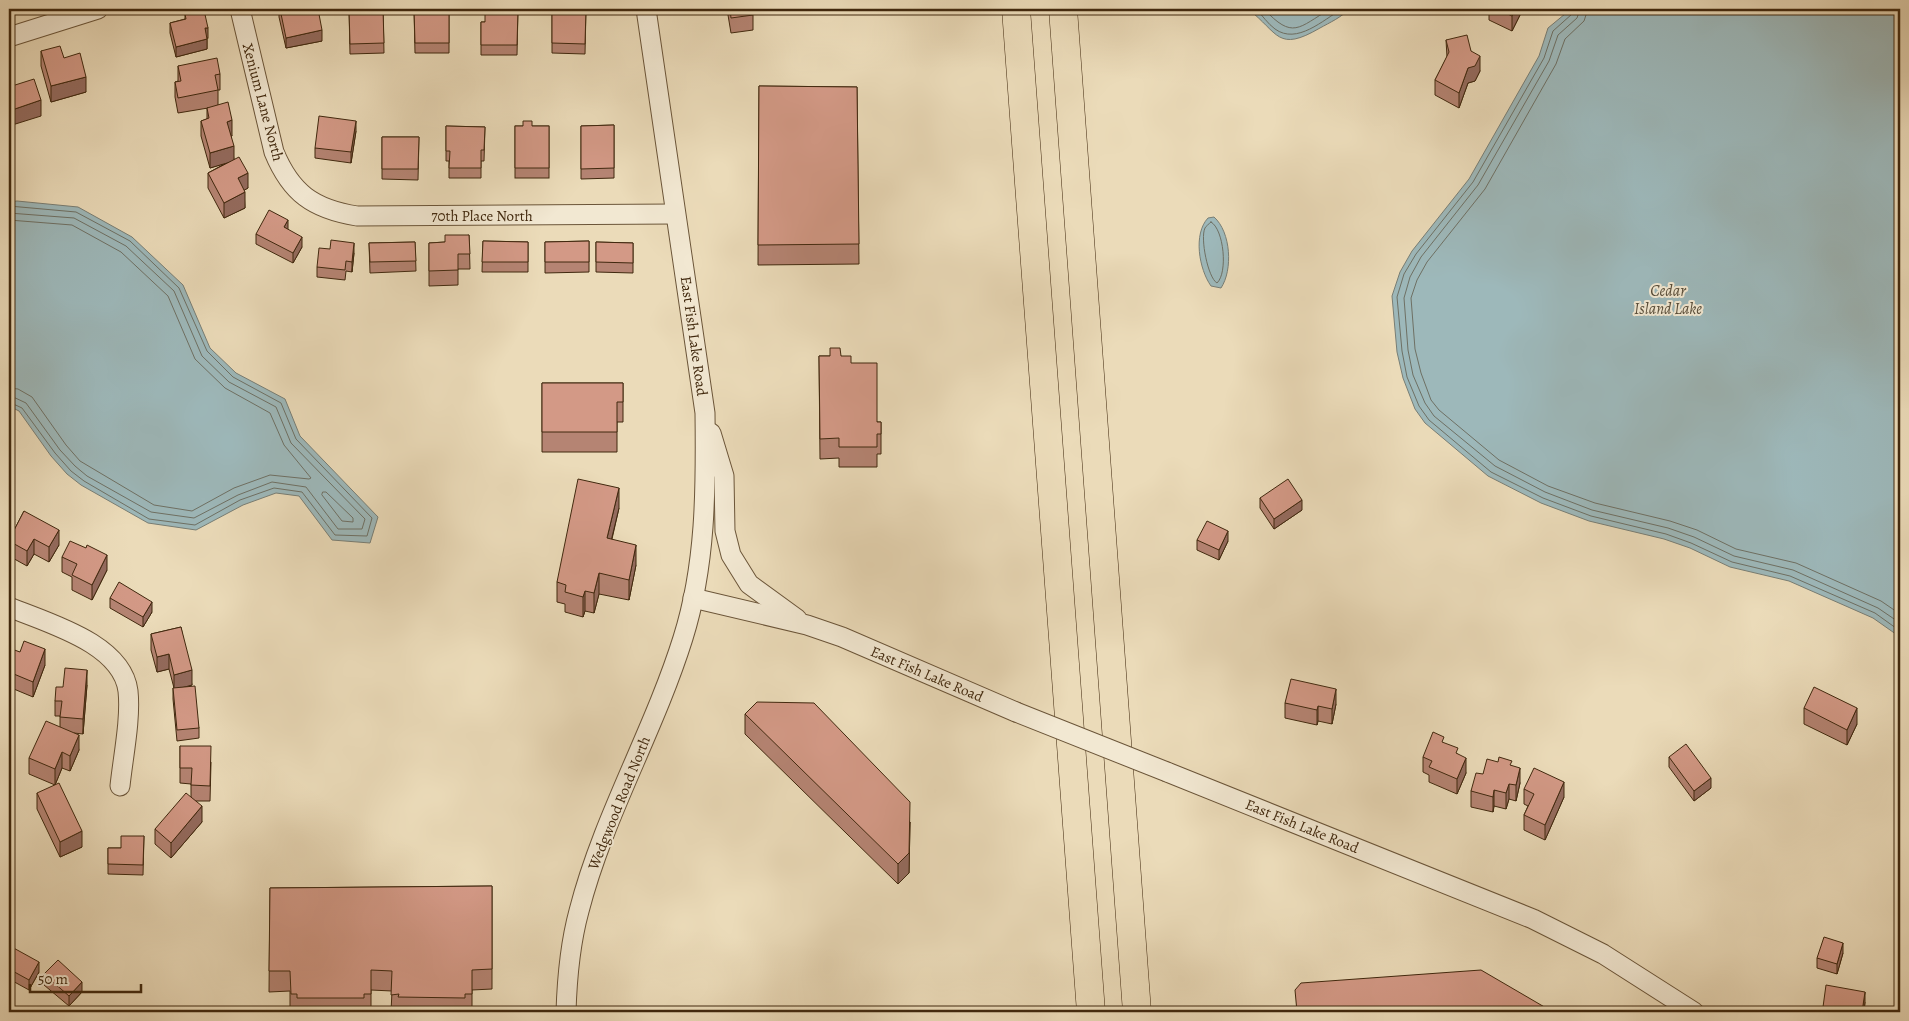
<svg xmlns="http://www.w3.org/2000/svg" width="1909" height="1021" font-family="Alegreya,serif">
  <rect width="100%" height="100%" fill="#ebdbb9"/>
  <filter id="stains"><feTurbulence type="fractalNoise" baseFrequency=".004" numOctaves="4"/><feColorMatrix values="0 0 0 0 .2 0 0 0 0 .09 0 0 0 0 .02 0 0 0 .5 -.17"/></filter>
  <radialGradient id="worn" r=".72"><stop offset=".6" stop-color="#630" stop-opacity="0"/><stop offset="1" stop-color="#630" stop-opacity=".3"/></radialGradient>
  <g fill="#9db8ba" stroke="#787e75">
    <path d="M1248 9H1349C1342 17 1329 23 1320 28 1277 53 1279 33 1248 9Z"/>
    <polygon points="1571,9 1900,9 1900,637 1873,618 1789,581 1730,567 1690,548 1664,539 1589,521 1541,503 1488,476 1425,423 1415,409 1403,378 1397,352 1392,296 1400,272 1412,251 1469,179 1539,56 1548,28"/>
    <polygon points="17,201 78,207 132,237 183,285 210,348 236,373 285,399 300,436 378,517 370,543 332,540 299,496 276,493 243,505 196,530 148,523 81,485 67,474 51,456 19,411 9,406 9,202"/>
    <path d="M1214 217C1231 232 1233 270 1221 288L1211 286C1199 269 1193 234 1208 218Z"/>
  </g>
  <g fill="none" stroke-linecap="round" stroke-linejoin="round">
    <g stroke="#6e7064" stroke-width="1">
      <path d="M1256 9C1262 15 1268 24 1275 29 1297 45 1323 20 1342 9"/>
      <path d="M1264 9C1293 40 1298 28 1330 9"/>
      <polyline points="1574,9 1572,14 1553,31 1544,58 1473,182 1416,254 1404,274 1397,297 1402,351 1407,377 1419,406 1429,420 1491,472 1543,498 1591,516 1666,534 1691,543 1732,562 1790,576 1875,613 1900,631"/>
      <polyline points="1580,9 1577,18 1558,35 1549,61 1478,185 1421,257 1410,277 1404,298 1408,350 1413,375 1425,403 1434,416 1495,466 1545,492 1592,510 1668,528 1694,537 1734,556 1793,570 1878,608 1900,623"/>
      <polyline points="1588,9 1584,21 1565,39 1556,64 1485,189 1427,262 1417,280 1411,298 1415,349 1421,373 1431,400 1439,410 1499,460 1548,486 1595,503 1670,521 1697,530 1736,549 1796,563 1881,601 1900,614"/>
      <polyline points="9,206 76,212 130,241 179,288 207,351 233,377 281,403 296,439 372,518 367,536 335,535 302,492 274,488 240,500 195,525 149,519 84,481 71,471 55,453 22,408 9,402"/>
      <polyline points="9,213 74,218 126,246 174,291 202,356 229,382 276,407 291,443 365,519 362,529 338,529 306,487 272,482 238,495 194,518 151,512 87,476 75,466 60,450 26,403 9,395"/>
      <polyline points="9,220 72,225 121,252 168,296 195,359 225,388 270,413 284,445 311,478 309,479 270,475 234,488 192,511 154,505 80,461 66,445 32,397 18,389 9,388"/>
      <path d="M1211 222C1224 229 1228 273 1217 283 1208 278 1200 238 1205 228 1206 226 1209 224 1211 222Z"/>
      <polygon points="323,492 326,492 353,518 353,522 342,521 322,495"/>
    </g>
    <defs>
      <g id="minor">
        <path d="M240 9 274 152C291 193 313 209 357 216L675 214"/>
        <polyline points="9,37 98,9"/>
        <polyline points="711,433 724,476 725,531 731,555 749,584 797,619"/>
        <polyline points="693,598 807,625 842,637 1016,712"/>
        <path d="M9 607C47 623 122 643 128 691 131 719 123 757 120 786"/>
        <polyline points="1167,772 1533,919 1603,954 1694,1012"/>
        <path d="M566 1012C567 979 570 944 579 911 603 817 654 731 683 638 706 565 706 489 705 413L646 9"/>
      </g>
      <g id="highway">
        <polyline points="1016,9 1091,1012"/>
        <polyline points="1063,9 1137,1012"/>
      </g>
    </defs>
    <use href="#minor" stroke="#6b5539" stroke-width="21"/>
    <use href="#highway" stroke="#40280e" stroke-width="29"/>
    <use href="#minor" stroke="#f2e8d2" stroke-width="19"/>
    <use href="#highway" stroke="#ebdbb9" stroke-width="28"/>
    <defs>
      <polyline id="minor-bridge" points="1016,712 1167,772"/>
    </defs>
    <use href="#minor-bridge" stroke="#6b5539" stroke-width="21" stroke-linecap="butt"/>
    <use href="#minor-bridge" stroke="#f2e8d2" stroke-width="19"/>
  </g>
  <g fill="#b58473" stroke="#40280e">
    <polygon points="279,9 322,41 286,48 279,17"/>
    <polygon points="349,9 383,9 384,53 350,54"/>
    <polygon points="414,9 449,9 449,53 415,53"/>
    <polygon points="518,9 517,55 481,55 481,22 485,22"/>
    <polygon points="552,9 586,9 585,54 552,53"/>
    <polygon points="727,9 753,9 753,30 731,33"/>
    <polygon points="1489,9 1523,9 1512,31 1489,20"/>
    <polygon points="185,14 208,38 207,38 207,49 176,57 170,33 170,23 185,19"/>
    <polygon points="1446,40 1471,51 1480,71 1475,81 1468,83 1459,108 1435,95 1435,80 1447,57"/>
    <polygon points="41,51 64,58 86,92 51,102 41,66"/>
    <polygon points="178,66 220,74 220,90 218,90 218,105 232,136 231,136 234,160 248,188 244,190 245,208 224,218 208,188 208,173 226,163 210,168 201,136 201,121 207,119 207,108 208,108 178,113 175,97 175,82 178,81"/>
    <polygon points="759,86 857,87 859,264 758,265"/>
    <polygon points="614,125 614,178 581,179 581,126"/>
    <polygon points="446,126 485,127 484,161 481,161 481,178 449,178 449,161 446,161"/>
    <rect x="515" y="126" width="34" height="52"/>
    <polygon points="356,131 351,163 315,158 315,148"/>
    <polygon points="382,137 419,137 418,180 382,179"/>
    <polygon points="288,229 302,247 293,263 256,244 256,234"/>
    <polygon points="469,235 470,269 458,269 458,285 429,286 429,243 445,242"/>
    <polygon points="483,241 528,242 528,272 482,272"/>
    <polygon points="589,241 589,272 545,273 545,242"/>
    <polygon points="415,242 416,271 370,273 369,243"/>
    <polygon points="596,242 633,243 633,273 596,272"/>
    <polygon points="354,253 352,272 346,271 345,280 317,277 317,267"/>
    <polygon points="819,356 841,356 851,363 877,422 881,422 881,454 877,454 877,467 839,467 839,458 820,459"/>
    <polygon points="542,383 623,383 623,422 617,422 617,452 542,452"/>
    <polygon points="1260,498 1302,510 1274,529 1260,508"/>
    <polygon points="619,508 612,539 636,565 629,600 599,594 594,613 585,611 583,617 565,612 565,604 557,602 557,582"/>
    <polygon points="24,511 59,545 49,562 34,554 27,566 9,556 9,540"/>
    <polygon points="1197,540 1228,541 1219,560 1197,550"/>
    <polygon points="62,557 107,570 92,600 72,590 72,577 62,572"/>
    <polygon points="110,598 152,612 143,627 110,608"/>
    <polygon points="181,627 192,685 185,687 199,728 199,738 177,741 173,699 173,688 174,688 169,669 157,672 151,650 151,634"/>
    <polygon points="9,648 45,665 33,697 9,687"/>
    <polygon points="87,685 83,734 74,733 79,750 70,771 62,768 55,785 29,774 29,758 60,727 60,716 55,716 55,701 63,687"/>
    <polygon points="1285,703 1336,704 1332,724 1318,721 1317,725 1285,718"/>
    <polygon points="1804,708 1857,724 1847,745 1804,724"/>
    <polygon points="745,714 910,822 909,873 898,884 745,734"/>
    <polygon points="180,746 211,762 210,801 195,801 202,822 171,858 155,844 155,829 191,797 191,784 180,783"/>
    <polygon points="1458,754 1466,773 1457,794 1429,782 1429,775 1423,772 1423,757"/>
    <polygon points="1669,757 1711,788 1694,801 1669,767"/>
    <polygon points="1512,766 1520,783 1516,801 1509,799 1506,809 1494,806 1493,812 1471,807 1471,791 1483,774"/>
    <polygon points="1524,789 1564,797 1545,840 1524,830 1524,815 1528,806 1524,804"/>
    <polygon points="37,793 82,847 60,857 37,809"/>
    <polygon points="144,836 143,875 108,874 108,848 121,848"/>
    <polygon points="492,886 492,989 472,990 472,1012 391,1012 392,991 371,990 371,1012 290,1012 290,991 269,992 270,888"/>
    <polygon points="9,950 39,972 29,990 9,979"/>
    <polygon points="1843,953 1837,974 1817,968 1817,958"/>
    <polygon points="44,974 82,992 69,1006 44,985"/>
    <polygon points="1865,1002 1864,1012 1823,1012 1823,1007"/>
  </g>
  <g fill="#946b5e" stroke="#40280e">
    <polygon points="1516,9 1523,9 1512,31 1512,16"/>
    <rect x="205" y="28" width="3" height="10"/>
    <polygon points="322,30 322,41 286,48 286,38"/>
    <polygon points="207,39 207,49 176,57 176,47"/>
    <polygon points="1480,56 1480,71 1475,81 1468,83 1459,108 1459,93 1468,68"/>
    <polygon points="86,77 86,92 51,102 51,86"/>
    <polygon points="41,100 41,116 9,126 9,111"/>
    <polygon points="232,120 232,136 227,137 227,122"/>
    <polygon points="356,121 356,131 351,163 351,152"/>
    <polygon points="234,146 234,161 210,168 210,153"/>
    <polygon points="248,173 248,188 238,194 238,178"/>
    <polygon points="245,192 245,208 224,218 224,203"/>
    <polygon points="288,220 288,230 284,227"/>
    <polygon points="302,237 302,247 293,263 293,253"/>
    <polygon points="354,243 354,253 352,272 352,262"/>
    <polygon points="619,488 619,508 607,558 607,538"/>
    <polygon points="1302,500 1302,510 1274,529 1274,519"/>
    <polygon points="59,530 59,545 49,562 49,547"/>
    <polygon points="1228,531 1228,541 1219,560 1219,550"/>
    <polygon points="34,539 34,554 27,566 27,551"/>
    <polygon points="636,545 636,565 629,600 629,580"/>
    <polygon points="107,555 107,570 92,600 92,585"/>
    <polygon points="599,573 599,594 594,613 594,593"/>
    <polygon points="585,591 585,611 583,617 583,597"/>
    <polygon points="152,602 152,612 143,627 143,617"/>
    <polygon points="45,649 45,665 33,697 33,682"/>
    <polygon points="169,654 169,669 157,672 157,657"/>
    <polygon points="87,670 87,685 83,734 83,719"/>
    <polygon points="192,670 192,685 174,690 174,675"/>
    <polygon points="1336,689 1336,704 1332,724 1332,709"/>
    <polygon points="1318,706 1318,721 1317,725 1317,710"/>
    <polygon points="1857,708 1857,724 1847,745 1847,730"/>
    <polygon points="79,735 79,750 70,771 70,756"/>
    <polygon points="62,752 62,768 55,785 55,769"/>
    <polygon points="1466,758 1466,773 1457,794 1457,779"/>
    <polygon points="1520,768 1520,783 1516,801 1516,785"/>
    <polygon points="1711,778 1711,788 1694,801 1694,791"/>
    <polygon points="1564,782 1564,797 1545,840 1545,825"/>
    <polygon points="1509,784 1509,799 1506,809 1506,793"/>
    <polygon points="1494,790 1494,806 1493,812 1493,797"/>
    <polygon points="202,806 202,822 171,858 171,843"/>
    <polygon points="910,822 909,873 898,884 898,864"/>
    <polygon points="82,831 82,847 60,857 60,842"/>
    <polygon points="1843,943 1843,953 1837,974 1837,964"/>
    <polygon points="39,962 39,972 29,990 29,980"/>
    <polygon points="82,982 82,992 69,1006 69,996"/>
    <polygon points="1865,992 1865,1002 1864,1012 1862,1012"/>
  </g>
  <g fill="#d39986" stroke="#40280e">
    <polygon points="280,9 318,9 322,30 286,38"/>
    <polygon points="349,9 383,9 384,43 350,44"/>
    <polygon points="414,9 449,9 449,43 415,43"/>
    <polygon points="485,9 518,9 517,45 481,45 481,22 485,22"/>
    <polygon points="552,9 586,9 585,44 552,43"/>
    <polygon points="730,9 753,9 753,15 731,18"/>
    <polygon points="1497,9 1516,9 1512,16"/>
    <polygon points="204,10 208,28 205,28 207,39 176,47 170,23 186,19 185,14"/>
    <polygon points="1467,35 1471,51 1480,56 1475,66 1468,68 1459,93 1435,80 1449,52 1446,40"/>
    <polygon points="60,46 64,58 80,53 86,77 51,86 41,51"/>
    <polygon points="217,58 220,74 215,75 218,90 178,98 175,82 181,81 178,66"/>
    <polygon points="34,79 41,100 9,111 9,83 11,82 12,86"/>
    <polygon points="759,86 857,87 859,244 758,245"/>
    <polygon points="228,102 232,120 227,122 234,146 210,153 201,121 209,118 207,108"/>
    <polygon points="319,116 356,121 351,152 315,148"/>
    <polygon points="523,121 532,121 532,126 549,126 549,168 515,168 515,126 523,126"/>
    <polygon points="614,125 614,168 581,169 581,126"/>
    <polygon points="446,126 485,127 484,150 481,150 481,168 449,168 450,151 446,151"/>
    <polygon points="382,137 419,137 418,169 382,169"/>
    <polygon points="239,157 248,173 238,178 245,192 224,203 208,173"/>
    <polygon points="269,210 288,220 284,227 302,237 293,253 256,234"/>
    <polygon points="445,235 469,235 470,254 458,254 458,270 429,271 429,243 445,242"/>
    <polygon points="331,240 354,243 352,262 346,261 345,270 317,267 319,248 330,249"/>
    <polygon points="483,241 528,242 528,262 482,262"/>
    <polygon points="589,241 589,262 545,262 545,242"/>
    <polygon points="415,242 416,261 370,262 369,243"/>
    <polygon points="596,242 633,243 633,263 596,262"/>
    <polygon points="830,348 840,348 841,356 851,356 851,363 877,363 877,422 881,422 881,434 877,434 877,447 839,447 839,438 820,439 819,356 830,356"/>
    <polygon points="542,383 623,383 623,402 617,402 617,432 542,432"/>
    <polygon points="578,479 619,488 607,538 636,545 629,580 599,573 594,593 585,591 583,597 565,592 566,585 557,582"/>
    <polygon points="1288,479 1302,500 1274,519 1260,498"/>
    <polygon points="24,511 59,530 49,547 34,539 27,551 9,541 9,540"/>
    <polygon points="1207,521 1228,531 1219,550 1197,540"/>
    <polygon points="70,541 86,548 87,545 107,555 92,585 72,575 77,564 62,557"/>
    <polygon points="119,582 152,602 143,617 110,598"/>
    <polygon points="181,627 192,670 174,675 169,654 157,657 151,634"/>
    <polygon points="24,641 45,649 33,682 9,672 9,648 20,652"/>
    <polygon points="65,668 87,670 83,719 60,717 62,701 55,701 56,687 63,687"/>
    <polygon points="1291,679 1336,689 1332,709 1318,706 1317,710 1285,703"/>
    <polygon points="195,686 199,728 177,730 173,688"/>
    <polygon points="1814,687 1857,708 1847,730 1804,708"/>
    <polygon points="757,702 814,703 910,802 909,853 898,864 745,714"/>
    <polygon points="46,721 79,735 70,756 62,752 55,769 29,758"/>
    <polygon points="1433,732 1444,737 1442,742 1458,748 1456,753 1466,758 1457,779 1429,767 1432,761 1423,757"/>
    <polygon points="1686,744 1711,778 1694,791 1669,757"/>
    <polygon points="180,746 211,746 210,786 191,785 192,768 180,768"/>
    <polygon points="1499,757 1512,761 1510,765 1520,768 1516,785 1509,784 1506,793 1494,790 1493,797 1471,791 1476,773 1483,774 1487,759 1498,762"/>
    <polygon points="1534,768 1564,782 1545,825 1524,815 1534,794 1524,789"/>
    <polygon points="59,783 82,831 60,842 37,793"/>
    <polygon points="186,793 202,806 171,843 155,829"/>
    <polygon points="121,836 144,836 143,865 108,864 108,848 121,848"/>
    <polygon points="492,886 492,969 472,970 472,994 465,994 465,998 398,997 399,994 391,995 392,971 371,970 371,994 364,994 364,998 297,998 297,994 291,994 290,971 269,971 270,888"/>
    <polygon points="1824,937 1843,943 1837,964 1817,958"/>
    <polygon points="10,946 39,962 29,980 9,969 9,950"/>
    <polygon points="58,960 82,982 69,996 44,974"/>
    <polygon points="1481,970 1553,1012 1297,1012 1295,990 1301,983"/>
    <polygon points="1826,985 1865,992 1862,1012 1854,1012 1823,1007"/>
  </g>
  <g text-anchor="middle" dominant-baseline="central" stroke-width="4" stroke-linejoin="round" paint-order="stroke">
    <g font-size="15" fill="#40280e" stroke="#f2e8d2">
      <text transform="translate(263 102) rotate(75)">Xenium Lane North</text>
      <text x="482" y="216">70th Place North</text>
      <text transform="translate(694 336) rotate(82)">East Fish Lake Road</text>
      <text transform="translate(927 674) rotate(23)">East Fish Lake Road</text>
      <text transform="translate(619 803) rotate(-68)">Wedgwood Road North</text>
      <text transform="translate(1302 826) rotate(22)">East Fish Lake Road</text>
    </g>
    <g font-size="16" font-style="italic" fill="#574c39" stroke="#f2e8d2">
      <text x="1668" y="291">Cedar<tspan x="1668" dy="18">Island Lake</tspan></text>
    </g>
  </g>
  <rect width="1909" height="1021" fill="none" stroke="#ebdbb9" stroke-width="30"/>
  <rect x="10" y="10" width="1889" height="1001" fill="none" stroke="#40280e" stroke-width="2.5"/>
  <rect x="15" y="15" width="1879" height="991" fill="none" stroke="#40280e"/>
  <path d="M30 984v8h111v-8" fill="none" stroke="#40280e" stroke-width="2.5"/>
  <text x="38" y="984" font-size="15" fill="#40280e" stroke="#f2e8d2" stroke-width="4" paint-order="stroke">50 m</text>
  <rect width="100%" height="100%" filter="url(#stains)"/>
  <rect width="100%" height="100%" fill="url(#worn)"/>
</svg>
